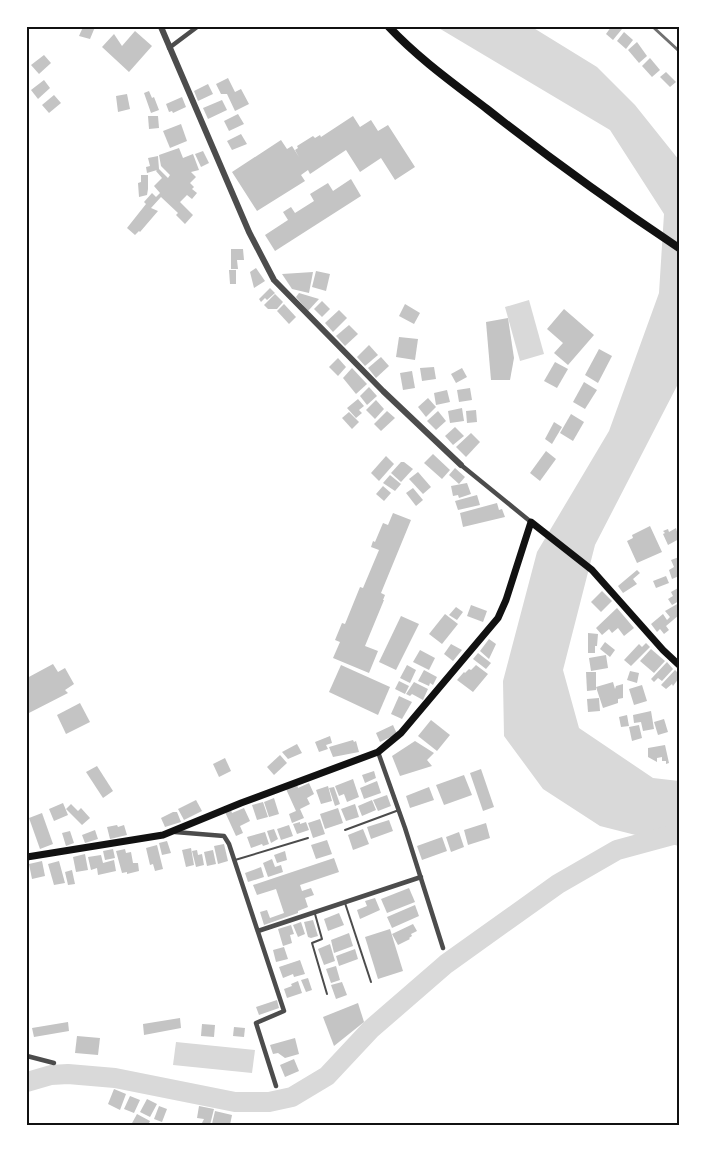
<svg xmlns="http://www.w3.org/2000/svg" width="706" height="1152" font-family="'DejaVu Sans',sans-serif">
  <rect width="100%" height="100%" fill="#fff"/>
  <g fill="#d9d9d9">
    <polygon points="437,27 532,27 597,67 635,105 679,160 679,382 595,545 563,670 579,728 653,778 679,781 679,846 600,826 543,789 504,736 503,681 537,552 609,431 659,293 664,214 610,130"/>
    <polygon points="529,300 544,354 520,361 505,307"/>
    <polygon points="176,1042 255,1050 252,1073 173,1065"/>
  </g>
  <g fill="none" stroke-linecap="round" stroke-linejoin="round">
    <polyline stroke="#d9d9d9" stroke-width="20" points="27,1082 51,1075 68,1074 115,1078 235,1102 269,1102 292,1097 327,1076 371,1029 446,964 558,884 617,850 676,834"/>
  </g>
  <g fill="#c4c4c4">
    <polygon points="83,27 95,27 90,39 79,36"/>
    <polygon points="611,27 619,27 622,29 613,40 606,34"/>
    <polygon points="135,31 152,46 129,72 102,47 114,34 122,46"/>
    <polygon points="624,32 633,40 626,49 617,41"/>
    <polygon points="637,42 647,56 639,63 628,50"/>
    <polygon points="44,55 51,63 39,74 31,65"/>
    <polygon points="650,58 660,70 652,77 642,66"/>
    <polygon points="666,72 676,82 670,87 660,77"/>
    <polygon points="228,78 235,92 241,89 249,104 235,111 227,94 221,94 216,84"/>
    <polygon points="44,80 50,88 38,99 31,90"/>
    <polygon points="208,84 213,94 198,101 194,91"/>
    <polygon points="149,91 152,98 154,97 159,110 151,113 144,93"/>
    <polygon points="127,94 130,109 118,112 116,96"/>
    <polygon points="54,95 61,103 49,113 42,105"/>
    <polygon points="182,97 186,107 173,113 172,111 169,112 166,104"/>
    <polygon points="222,100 227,110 208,119 203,108"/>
    <polygon points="238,114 244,124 229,131 224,121"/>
    <polygon points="148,116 158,116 159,128 149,129"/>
    <polygon points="353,116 360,127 371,120 378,131 388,125 415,167 395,180 381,158 360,172 346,150 310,174 308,170 301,175 305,181 257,211 232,172 281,140 287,149 292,146 299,157 295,150 298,148 297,146 313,136 315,138 320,135 321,137"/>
    <polygon points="181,124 187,141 170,148 163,131"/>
    <polygon points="241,134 247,144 232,150 227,141"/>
    <polygon points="179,148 183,158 193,154 199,170 191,172 196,177 190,183 194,187 192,189 197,193 192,199 187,195 180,202 193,215 185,224 176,215 178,213 161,197 151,208 158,211 140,232 139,231 135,235 127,228 146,204 144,202 152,193 156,197 160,193 154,186 162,178 156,171 157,170 147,173 146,167 150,166 148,158 158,156 159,169 168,178 170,175 161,166 159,155"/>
    <polygon points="203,151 209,163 201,167 195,154"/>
    <polygon points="141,175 148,175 148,189 147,195 139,197 138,183 141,182"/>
    <polygon points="351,179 361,196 275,251 265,235 288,220 283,212 291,207 295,213 314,201 310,194 328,183 333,191"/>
    <polygon points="231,249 243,249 244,260 237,260 238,269 231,269"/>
    <polygon points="256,268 265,281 254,288 250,272"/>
    <polygon points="229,270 236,270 236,284 230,284"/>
    <polygon points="316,271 330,274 326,291 312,287"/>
    <polygon points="313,272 309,293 292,289 282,274"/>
    <polygon points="270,288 275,293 267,300 265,298 261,302 259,299"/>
    <polygon points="299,293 319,299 308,311 296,297"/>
    <polygon points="275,294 283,302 277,309 268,309 264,305"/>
    <polygon points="322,301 330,309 322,317 314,309"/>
    <polygon points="284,304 296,317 289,324 277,311"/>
    <polygon points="405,304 420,313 414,324 399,316"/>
    <polygon points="564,309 594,335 568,365 554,353 563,343 547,329"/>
    <polygon points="339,310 347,318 333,332 325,323"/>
    <polygon points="508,318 514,358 510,380 491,380 486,322"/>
    <polygon points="349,325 358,334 345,346 336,336"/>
    <polygon points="399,337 418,339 415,360 396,357"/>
    <polygon points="369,345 378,355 365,366 357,357"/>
    <polygon points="599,349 612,356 598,383 585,375"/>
    <polygon points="381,357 389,366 376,378 368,368"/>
    <polygon points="338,358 346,367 338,376 329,367"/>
    <polygon points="555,362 568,369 557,388 544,381"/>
    <polygon points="434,367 436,379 422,381 420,368"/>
    <polygon points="352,368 367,384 356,394 343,378"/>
    <polygon points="462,368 467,377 456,383 451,374"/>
    <polygon points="412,371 415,388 403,390 400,373"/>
    <polygon points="584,382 597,390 585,409 573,402"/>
    <polygon points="369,387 377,396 367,405 360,396"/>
    <polygon points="470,388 472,400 459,402 457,390"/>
    <polygon points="447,390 450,402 436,405 434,393"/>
    <polygon points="428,398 436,407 426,417 418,407"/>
    <polygon points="358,399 364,406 359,410 362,413 356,418 347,408"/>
    <polygon points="376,400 384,409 375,419 366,410"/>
    <polygon points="462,408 464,421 450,423 448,411"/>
    <polygon points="476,410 477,422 467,423 466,411"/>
    <polygon points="387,411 395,418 381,431 374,424"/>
    <polygon points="438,411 446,421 436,430 427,421"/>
    <polygon points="349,412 359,422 352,429 342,418"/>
    <polygon points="571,414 584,422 573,441 560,433"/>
    <polygon points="554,422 562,427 552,444 545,439"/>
    <polygon points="455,427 464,436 453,445 445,436"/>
    <polygon points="471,433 480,442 466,457 456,447"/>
    <polygon points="546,451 556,459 540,481 530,473"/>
    <polygon points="433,454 450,470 442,479 424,463"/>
    <polygon points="386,456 394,464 379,481 371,473"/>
    <polygon points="401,462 404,462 413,469 401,482 391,473"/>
    <polygon points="455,468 465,477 459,484 449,475"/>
    <polygon points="418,472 431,487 423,494 409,479"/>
    <polygon points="390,475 401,484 395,491 383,483"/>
    <polygon points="467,483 471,494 459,498 458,495 453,496 451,486"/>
    <polygon points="383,486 391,493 384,501 376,494"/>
    <polygon points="413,488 423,500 416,506 406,493"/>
    <polygon points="477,495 480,505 458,510 455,501"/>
    <polygon points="497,503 499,510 502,509 505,517 463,527 460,513"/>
    <polygon points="393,513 411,520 381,593 385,595 383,600 384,600 365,646 378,651 369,673 333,658 340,642 335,640 342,623 345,624 360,587 363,588 379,550 371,547 373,541 375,542 383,523 388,525"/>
    <polygon points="650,526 662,552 637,563 627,541 633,538 632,535"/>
    <polygon points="676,528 679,539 668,545 663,534 665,533 663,531 668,529 669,532"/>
    <polygon points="679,557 679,576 672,579 669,570 674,567 671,560"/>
    <polygon points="637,570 640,573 633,579 637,584 623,593 618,586"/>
    <polygon points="666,576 669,583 656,588 653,581"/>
    <polygon points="678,588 679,601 672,605 668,599 673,596 671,592"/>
    <polygon points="602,591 612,601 601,612 591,602"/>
    <polygon points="679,603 679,615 666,626 669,630 664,634 660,629 657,632 651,624 663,614 667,620 670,617 665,611"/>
    <polygon points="471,605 487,611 483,622 467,616"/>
    <polygon points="456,607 463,612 457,620 449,615"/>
    <polygon points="617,608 634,628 624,636 618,628 612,633 609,629 602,635 596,628"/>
    <polygon points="445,614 458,624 442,644 429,634"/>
    <polygon points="401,616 419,624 396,670 379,662"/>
    <polygon points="588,633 598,634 597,646 595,646 595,653 588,653"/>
    <polygon points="489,639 496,644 489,659 480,651"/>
    <polygon points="605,642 615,650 610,657 600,649"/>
    <polygon points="646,643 650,647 631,666 624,660 639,644 642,647"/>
    <polygon points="451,644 462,650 453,661 444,654"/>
    <polygon points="651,649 665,661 654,673 640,661"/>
    <polygon points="420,650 435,658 429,670 413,662"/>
    <polygon points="478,653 491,663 486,669 473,659"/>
    <polygon points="606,655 608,668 591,671 589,658"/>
    <polygon points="667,662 673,669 662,681 658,678 654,682 651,679"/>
    <polygon points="53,664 58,672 65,668 74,684 65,690 68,693 27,714 27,678"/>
    <polygon points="341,665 390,687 378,715 329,692"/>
    <polygon points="407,665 416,670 410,683 400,678"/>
    <polygon points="476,665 488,674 473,692 457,680 464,672 465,673 469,669 471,670"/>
    <polygon points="424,670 437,677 433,685 430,683 429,686 418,681"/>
    <polygon points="675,670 679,674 679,678 673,686 672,684 666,689 661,685"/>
    <polygon points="630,671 639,673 637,683 627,680"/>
    <polygon points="586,672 596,672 596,690 587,691"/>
    <polygon points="399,681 409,686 405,694 395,689"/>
    <polygon points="414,682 428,689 423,700 412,694 410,696 406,694"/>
    <polygon points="613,682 615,689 616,686 623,684 623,698 618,699 618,703 603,708 596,687"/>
    <polygon points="642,685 647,701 634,705 629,689"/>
    <polygon points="399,696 412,702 402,719 391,714"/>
    <polygon points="599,698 600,711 588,712 587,699"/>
    <polygon points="80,703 90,722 66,734 57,715"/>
    <polygon points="651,711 654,729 643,731 641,722 634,723 633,715"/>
    <polygon points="627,715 629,726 621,727 619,717"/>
    <polygon points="664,719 668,732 658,735 654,722"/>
    <polygon points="431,720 450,735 437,751 418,736"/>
    <polygon points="393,725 397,734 380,742 376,733"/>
    <polygon points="639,725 642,738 632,741 629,727"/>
    <polygon points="330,736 332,743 326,745 328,749 319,752 315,742"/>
    <polygon points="353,740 354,742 356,741 359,752 333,757 329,747"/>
    <polygon points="415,741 434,753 427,760 432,766 400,776 392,756"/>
    <polygon points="297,744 302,753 288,759 282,752"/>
    <polygon points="665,745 669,763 666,764 666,761 662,761 662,757 657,758 657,762 648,757 648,748"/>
    <polygon points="280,755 287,763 274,775 267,767"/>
    <polygon points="225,758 231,771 219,777 213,764"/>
    <polygon points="97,766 113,791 103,798 86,772"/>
    <polygon points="481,769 494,807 483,811 470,773"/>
    <polygon points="374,771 376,778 365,783 362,775"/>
    <polygon points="464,775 472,795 444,805 436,785"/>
    <polygon points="353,779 359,797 347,802 344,794 339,796 335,786"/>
    <polygon points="377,781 381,793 364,799 360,788"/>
    <polygon points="309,783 314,794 307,798 310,804 300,809 304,818 292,823 289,814 296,811 286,789 297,784 298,788"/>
    <polygon points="328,786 332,801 321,804 316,790"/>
    <polygon points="334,787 340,804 335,806 329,788"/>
    <polygon points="429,787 434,800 410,808 406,796"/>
    <polygon points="387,795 391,806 378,811 373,800"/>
    <polygon points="274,798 279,814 269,817 264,802"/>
    <polygon points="196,800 202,811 184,820 178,809"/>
    <polygon points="372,800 376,810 362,816 358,806"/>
    <polygon points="263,802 268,817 257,820 252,805"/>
    <polygon points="63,803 68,815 54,821 49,809"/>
    <polygon points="71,804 78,811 81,808 90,818 82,825 66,809"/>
    <polygon points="355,804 359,817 346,821 341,809"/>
    <polygon points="244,808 250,821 240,826 243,833 236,836 225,812 231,810 232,813"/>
    <polygon points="338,808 343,823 325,829 320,814"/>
    <polygon points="173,812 177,812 181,822 165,827 161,818"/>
    <polygon points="42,813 53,844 40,849 29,818"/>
    <polygon points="320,819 325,834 313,838 308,823"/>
    <polygon points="389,820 393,831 371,839 367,827"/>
    <polygon points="300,822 300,824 306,822 309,830 297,834 293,824"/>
    <polygon points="486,823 490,838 468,845 464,830"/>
    <polygon points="117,825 118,827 124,825 127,835 110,839 107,827"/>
    <polygon points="289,825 293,836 281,840 277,829"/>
    <polygon points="274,829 278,839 271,843 267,831"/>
    <polygon points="363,829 369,844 353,850 348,835"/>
    <polygon points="95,830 98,839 85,843 82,835"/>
    <polygon points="70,831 74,843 66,846 62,833"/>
    <polygon points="265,832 269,844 263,846 262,844 251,848 247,837"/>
    <polygon points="459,832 464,847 451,852 446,837"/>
    <polygon points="442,837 447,851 422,860 417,846"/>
    <polygon points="327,840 332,854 316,859 311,845"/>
    <polygon points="167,841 171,853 162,855 159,843"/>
    <polygon points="224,844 228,861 218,864 214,846"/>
    <polygon points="157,845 163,869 155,871 153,864 150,865 146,848"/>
    <polygon points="191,848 194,865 186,867 182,850"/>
    <polygon points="113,849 115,858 105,860 103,851"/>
    <polygon points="125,849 126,853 131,852 133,863 138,863 139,871 127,874 127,872 122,873 116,851"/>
    <polygon points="197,850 198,855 202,854 204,865 196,867 192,851"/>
    <polygon points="213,850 216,864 207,866 204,852"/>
    <polygon points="285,851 287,860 277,863 274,855"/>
    <polygon points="85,854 88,870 76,872 73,857"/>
    <polygon points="101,855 103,863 114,860 116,871 98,875 97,868 91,870 88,857"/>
    <polygon points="334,858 339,872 300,885 302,891 311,888 314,895 305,898 308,907 298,911 298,913 264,925 260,912 267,910 270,918 284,913 276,889 257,895 253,885"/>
    <polygon points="272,859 275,867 281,865 283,872 268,877 263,863"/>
    <polygon points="42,861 45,876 32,879 29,864"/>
    <polygon points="59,861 65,883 54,885 48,864"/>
    <polygon points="261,867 264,877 248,882 245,873"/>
    <polygon points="72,870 75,884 68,885 65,872"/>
    <polygon points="409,888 415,902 387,913 381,899"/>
    <polygon points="375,898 380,910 360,919 357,910 367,906 365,901"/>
    <polygon points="415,905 419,916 392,928 387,917"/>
    <polygon points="339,913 344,925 328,931 324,919"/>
    <polygon points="313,920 318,936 311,938 308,937 304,922"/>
    <polygon points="301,922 305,934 298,937 293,925"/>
    <polygon points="413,924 417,931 411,934 412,936 409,938 410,939 398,945 392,934"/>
    <polygon points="291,925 294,934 290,935 292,943 283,946 278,929"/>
    <polygon points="390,929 403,971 378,979 365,937"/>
    <polygon points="349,933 353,946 334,953 331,940"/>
    <polygon points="330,944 335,961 324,965 318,949"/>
    <polygon points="284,947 288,959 276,962 273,950"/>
    <polygon points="355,949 358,959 339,966 336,956"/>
    <polygon points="300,960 305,974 294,977 293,974 283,978 279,967"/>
    <polygon points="336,966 340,980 331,983 326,969"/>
    <polygon points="308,978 312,990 306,992 301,980"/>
    <polygon points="298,981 302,993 287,998 284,989 292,986 291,984"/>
    <polygon points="342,982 347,995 336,999 331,985"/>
    <polygon points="277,1000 279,1008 259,1015 256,1007"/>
    <polygon points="358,1003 364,1022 334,1046 323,1017"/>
    <polygon points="180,1018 181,1028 144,1035 143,1024"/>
    <polygon points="68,1022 69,1031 34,1037 32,1028"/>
    <polygon points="202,1024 215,1025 214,1037 201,1036"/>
    <polygon points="234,1027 245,1028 244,1037 233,1036"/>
    <polygon points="77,1036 100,1038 98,1055 75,1053"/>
    <polygon points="295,1038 299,1054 285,1058 278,1053 273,1054 270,1045"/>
    <polygon points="294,1059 299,1071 285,1077 280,1065"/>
    <polygon points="114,1089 126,1094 120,1110 108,1104"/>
    <polygon points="130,1096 140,1100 134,1113 124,1109"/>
    <polygon points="147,1099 157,1104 150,1117 140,1112"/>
    <polygon points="159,1106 167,1109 162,1122 154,1119"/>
    <polygon points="199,1106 214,1109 210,1125 202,1123 204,1119 197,1118"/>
    <polygon points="215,1111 232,1115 230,1125 212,1124"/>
    <polygon points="137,1114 150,1121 148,1125 131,1125"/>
  </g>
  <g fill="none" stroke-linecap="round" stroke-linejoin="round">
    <g stroke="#4c4c4c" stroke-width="2">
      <polyline points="345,830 399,810"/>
      <polyline points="235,860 308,838"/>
      <polyline points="345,903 371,982"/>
      <polyline points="315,914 322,939 312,943 327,994"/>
    </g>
    <g stroke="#4c4c4c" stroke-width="4.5">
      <polyline points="169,48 197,27"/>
      <polyline points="461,465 531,522"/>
      <polyline points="378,752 405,828 443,948"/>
      <polyline points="175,832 224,836 229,844 284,1011 256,1023 276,1086"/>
      <polyline points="258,931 421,877"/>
      <polyline points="27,1056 54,1063"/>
    </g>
    <polyline stroke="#4c4c4c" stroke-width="6" points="161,27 249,232 274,280 383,391 461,465"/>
    <polyline stroke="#111" stroke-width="7" points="27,857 163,835 241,803 378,752 401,733 498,618 506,600 531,522 592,570 663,650 679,665"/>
    <path stroke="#111" stroke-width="8" d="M389 27C418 58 453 83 487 109 549 158 613 204 679 248"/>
    <polyline stroke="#707070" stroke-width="3" points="653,27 679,51"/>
  </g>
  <rect width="706" height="1152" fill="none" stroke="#ffffff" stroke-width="57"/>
  <rect x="28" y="28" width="650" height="1096" fill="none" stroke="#111" stroke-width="2"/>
</svg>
